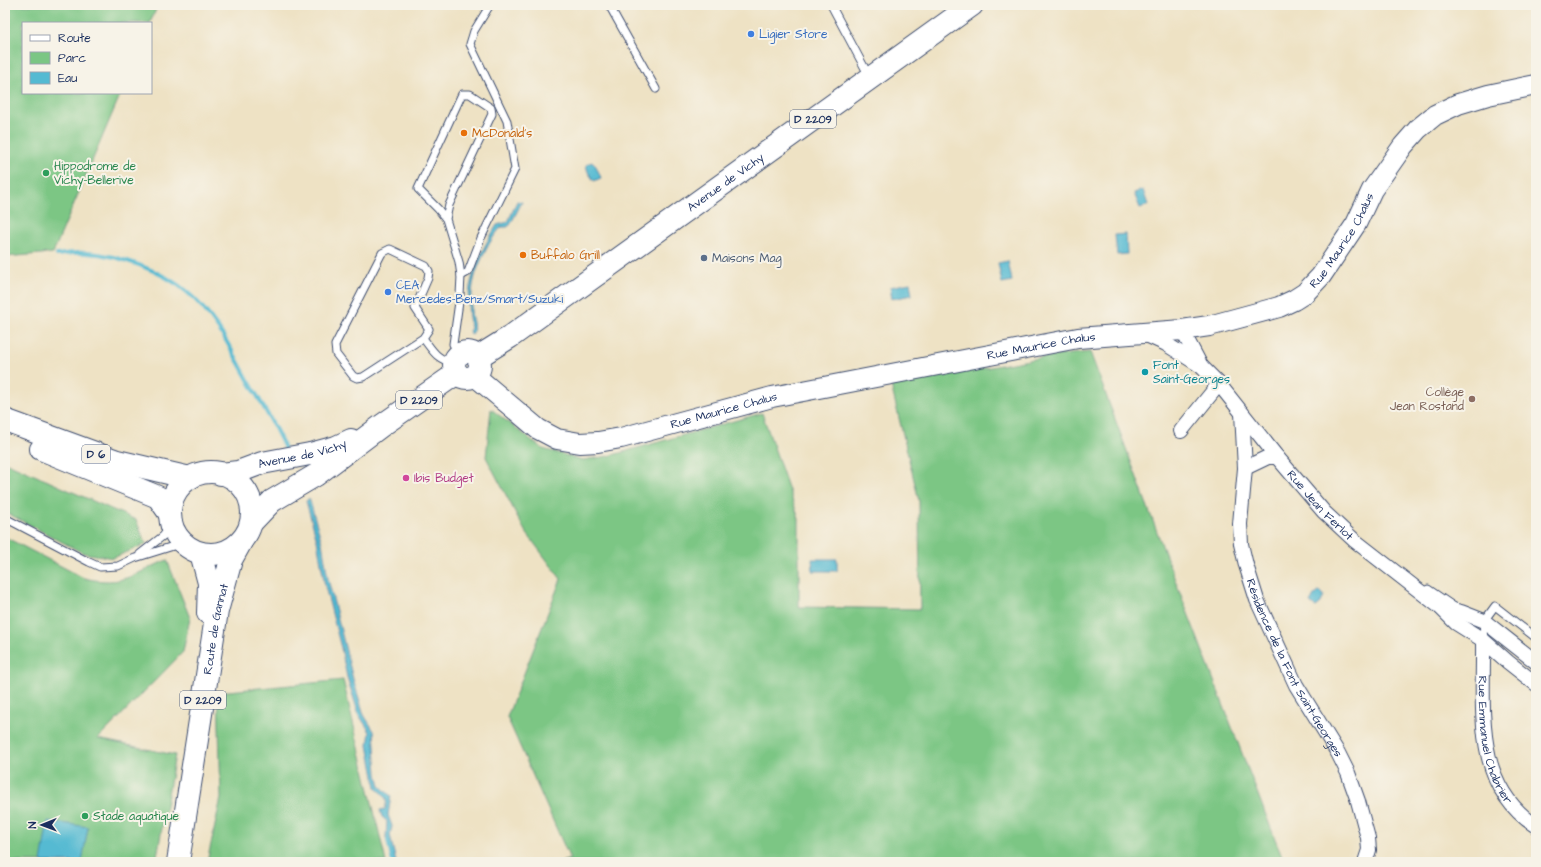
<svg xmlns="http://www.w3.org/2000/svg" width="1541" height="867" font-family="'Architects Daughter',sans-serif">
  <rect width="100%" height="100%" fill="#f7f3e8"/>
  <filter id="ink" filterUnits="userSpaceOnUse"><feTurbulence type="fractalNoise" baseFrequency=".025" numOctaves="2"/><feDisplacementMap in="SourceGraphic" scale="8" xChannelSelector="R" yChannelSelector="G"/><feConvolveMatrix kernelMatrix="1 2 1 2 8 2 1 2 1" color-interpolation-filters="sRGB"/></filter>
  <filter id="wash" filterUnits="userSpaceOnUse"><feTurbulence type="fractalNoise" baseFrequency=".012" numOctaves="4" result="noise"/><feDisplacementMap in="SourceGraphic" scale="16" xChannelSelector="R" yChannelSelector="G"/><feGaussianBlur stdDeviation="0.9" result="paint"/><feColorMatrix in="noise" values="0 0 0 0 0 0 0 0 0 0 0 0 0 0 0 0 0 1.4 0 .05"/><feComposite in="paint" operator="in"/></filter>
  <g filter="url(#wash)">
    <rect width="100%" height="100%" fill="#eee2c4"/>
    <g fill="#7bc684" stroke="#4b7a71">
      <polygon points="5,5 158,5 150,23 23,23 23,93 121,93 53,253 5,257"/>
      <polygon points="1090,352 1172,572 1284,862 561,862 570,859 507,717 561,579 525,531 486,457 491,409 543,449 583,460 609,456 762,413 799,519 799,607 920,609 919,501 891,385 1051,356"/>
      <polygon points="5,462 136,520 146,544 113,558 83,553 5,512"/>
      <path d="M5 537 84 578C123 587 133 574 167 560L190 618 183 652 98 739 175 755 156 862H5Z"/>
      <polygon points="343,680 386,862 207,862 221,798 218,692"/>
    </g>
    <g fill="#54bad2" stroke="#387498">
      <polygon points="592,162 596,166 601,178 594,181 588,172 586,165"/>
      <polygon points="1143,190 1148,205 1140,208 1134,193"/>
      <path d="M517 201 522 202 510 225 507 227H502C491 236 479 263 475 276 472 286 471 300 471 311 471 319 476 326 472 335L469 331 471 328C462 291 477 257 497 225L508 222Z"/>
      <polygon points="1126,234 1127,254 1117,255 1115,235"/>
      <polygon points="1008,261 1012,281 1002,283 998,263"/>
      <polygon points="910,283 912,295 892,299 890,287"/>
      <path d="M309 498 322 543 328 579 353 679 364 715 374 731 377 774 380 786 391 796 388 815 392 826 390 835 396 862H392L390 846 386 838 387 821 382 817 380 810 385 809C389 796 384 797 376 787L368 745 370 732 359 715 347 677 341 648 325 586 317 540 306 501Z"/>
      <polygon points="812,559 837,559 837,571 813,571"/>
      <polygon points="1320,591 1324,595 1321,603 1316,607 1310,603 1314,596"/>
      <polygon points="48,821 88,827 82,862 41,862"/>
    </g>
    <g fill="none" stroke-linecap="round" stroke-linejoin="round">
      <g stroke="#54bad2" stroke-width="4">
        <path d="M57 255C66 254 77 252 87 253 119 255 163 271 187 292 213 314 230 347 246 376 260 401 275 425 286 451"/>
        <polyline points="388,840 393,862"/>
      </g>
    </g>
  </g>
  <g filter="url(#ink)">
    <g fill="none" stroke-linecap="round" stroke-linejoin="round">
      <defs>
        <g id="lane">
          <polyline points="609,5 656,89"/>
          <polyline points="831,5 869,76"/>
          <polyline points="446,219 449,205 492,114 491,108 470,94 462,94 418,189 438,209 446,219 459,262 461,276 460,295 453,344 460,355"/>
          <polyline points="461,276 468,272 481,238 515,169 507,121 470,44 474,31 490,5"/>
          <path d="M423 338 429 329 415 308 428 278 429 271 426 266 390 249 382 253 335 345 336 354 353 376 357 378 363 377 423 338C433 351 437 360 454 363"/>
          <polyline points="5,518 89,562 100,567 118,566 135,558 183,543"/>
          <polyline points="140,554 163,536 172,525"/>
          <polyline points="1423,592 1428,589 1453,606"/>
          <polyline points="1483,640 1484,621 1495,606 1536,638"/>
        </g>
        <g id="street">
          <polyline points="1182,330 1201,366"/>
          <path id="s1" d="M1144 334 1166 344 1201 366 1219 384 1277 457 1324 512 1354 540 1440 607 1456 623 1483 640 1508 662 1536 684"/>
          <path id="s2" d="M1242 413 1245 468 1240 524 1241 544 1246 565 1257 600 1296 685 1338 753 1348 773 1358 801 1368 838 1369 850 1365 862"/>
          <polyline points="1181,431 1219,384"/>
          <polyline points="1245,468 1268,457 1277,457"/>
          <polyline points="1440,607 1461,612 1484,621 1536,662"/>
          <path id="s3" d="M1483 640C1484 707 1472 784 1536 826"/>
        </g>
        <g id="secondary">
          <path id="s4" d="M475 376 538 429 557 439 580 443 598 442 621 438 772 397 1078 338 1182 330 1209 326 1279 307 1294 300 1305 293 1321 276 1356 224 1372 190 1403 146 1418 129 1435 115 1458 104 1488 95 1536 85"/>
        </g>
        <g id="primary">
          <circle cx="467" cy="365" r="13"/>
          <path id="s5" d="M478 357 510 337 972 5"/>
          <polyline points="5,420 117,461 190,478"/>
          <polyline points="41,449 158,497 170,514"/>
          <circle cx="211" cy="513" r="41"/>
          <path id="s6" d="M221 474 238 472 262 463 310 454 336 447 351 440"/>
          <polyline points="251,523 272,501 316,475 381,426 457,373"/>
          <polyline points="201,553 209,583 208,613"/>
          <path id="s7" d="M178 862 217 611 231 560 241 542"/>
        </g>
      </defs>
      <use href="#lane" stroke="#3b4a6d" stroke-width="9"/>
      <use href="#street" stroke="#3b4a6d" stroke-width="16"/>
      <use href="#secondary" stroke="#3b4a6d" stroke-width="22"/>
      <use href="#primary" stroke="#3b4a6d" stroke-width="24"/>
      <use href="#lane" stroke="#fff" stroke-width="7"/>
      <use href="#street" stroke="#fff" stroke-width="14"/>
      <use href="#secondary" stroke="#fff" stroke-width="20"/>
      <use href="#primary" stroke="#fff" stroke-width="22"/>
    </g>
  </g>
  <g fill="#3f7fe0" stroke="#f7f3e8" stroke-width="1.5">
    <circle cx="751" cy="34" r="4"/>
    <circle cx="388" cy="292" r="4"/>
  </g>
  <g fill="#e8710a" stroke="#f7f3e8" stroke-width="1.5">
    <circle cx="464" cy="133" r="4"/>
    <circle cx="523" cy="255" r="4"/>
  </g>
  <g fill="#2e9e5b" stroke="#f7f3e8" stroke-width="1.5">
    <circle cx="46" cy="173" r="4"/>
    <circle cx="85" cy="816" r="4"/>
  </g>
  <circle fill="#5c6f8a" stroke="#f7f3e8" stroke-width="1.5" cx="704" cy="258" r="4"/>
  <circle fill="#0f9aa8" stroke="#f7f3e8" stroke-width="1.5" cx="1145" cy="372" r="4"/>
  <circle fill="#8d6e63" stroke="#f7f3e8" stroke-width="1.5" cx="1472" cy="399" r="4"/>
  <circle fill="#d1479c" stroke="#f7f3e8" stroke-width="1.5" cx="406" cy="478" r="4"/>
  <g text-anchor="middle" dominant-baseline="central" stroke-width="4" stroke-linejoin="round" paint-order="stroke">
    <g fill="#f7f3e8" stroke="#5d6a87" stroke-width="1">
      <rect x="790" y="110" width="46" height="18" rx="3"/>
      <rect x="396" y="391" width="46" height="18" rx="3"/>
      <rect x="82" y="445" width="28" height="18" rx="3"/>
      <rect x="180" y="691" width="46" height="18" rx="3"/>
    </g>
    <g font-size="11" font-weight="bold" fill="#1b2f5e">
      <text x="813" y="119">D 2209</text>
      <text x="419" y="400">D 2209</text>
      <text x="96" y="454">D 6</text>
      <text x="203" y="700">D 2209</text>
    </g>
    <g font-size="12" fill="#366cbe" stroke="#f7f3e8" text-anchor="start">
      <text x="759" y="34">Ligier Store</text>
      <text x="396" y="285">CEA<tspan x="396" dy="14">Mercedes-Benz/Smart/Suzuki</tspan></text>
    </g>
    <g font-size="12" fill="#c56008" stroke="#f7f3e8" text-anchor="start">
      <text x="472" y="133">McDonald's</text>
      <text x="531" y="255">Buffalo Grill</text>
    </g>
    <g font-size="12" fill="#27864d" stroke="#f7f3e8" text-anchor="start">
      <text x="54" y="166">Hippodrome de<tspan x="54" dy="14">Vichy-Bellerive</tspan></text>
      <text x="93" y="816">Stade aquatique</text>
    </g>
    <g font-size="12" fill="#1b2f5e" stroke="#f7f3e8">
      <text stroke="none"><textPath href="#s5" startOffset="303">Avenue de Vichy</textPath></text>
      <text stroke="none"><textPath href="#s4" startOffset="935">Rue Maurice Chalus</textPath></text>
      <text stroke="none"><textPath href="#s4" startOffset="599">Rue Maurice Chalus</textPath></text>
      <text stroke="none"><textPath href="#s4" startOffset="275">Rue Maurice Chalus</textPath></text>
      <text stroke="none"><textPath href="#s6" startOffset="84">Avenue de Vichy</textPath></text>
      <text stroke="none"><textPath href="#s1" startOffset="249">Rue Jean Ferlot</textPath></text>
      <text stroke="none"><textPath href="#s7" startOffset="236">Route de Gannat</textPath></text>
      <text stroke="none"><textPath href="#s2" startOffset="267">Résidence de la Font Saint-Georges</textPath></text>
      <text stroke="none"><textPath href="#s3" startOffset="102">Rue Emmanuel Chabrier</textPath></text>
    </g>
    <g font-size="12" fill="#4e5e75" stroke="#f7f3e8" text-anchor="start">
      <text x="712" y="258">Maisons Mag</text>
    </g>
    <g font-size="12" fill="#0d838f" stroke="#f7f3e8" text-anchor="start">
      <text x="1153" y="365">Font<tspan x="1153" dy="14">Saint-Georges</tspan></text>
    </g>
    <g font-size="12" fill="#785e54" stroke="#f7f3e8" text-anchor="end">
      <text x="1464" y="392">Collège<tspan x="1464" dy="14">Jean Rostand</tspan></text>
    </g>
    <g font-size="12" fill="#b23c85" stroke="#f7f3e8" text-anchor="start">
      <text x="414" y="478">Ibis Budget</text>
    </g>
  </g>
  <rect width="1541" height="867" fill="none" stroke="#f7f3e8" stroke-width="20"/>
  <rect x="22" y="22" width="130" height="72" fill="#f7f3e8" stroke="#9fa5b1"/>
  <rect x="30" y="35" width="20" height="6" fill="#ffffff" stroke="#9fa5b1"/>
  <text x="58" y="42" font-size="12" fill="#1b2f5e">Route</text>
  <rect x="30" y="52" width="20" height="12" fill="#7bc684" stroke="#9fa5b1"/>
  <text x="58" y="62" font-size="12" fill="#1b2f5e">Parc</text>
  <rect x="30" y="72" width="20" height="12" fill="#54bad2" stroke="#9fa5b1"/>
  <text x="58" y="82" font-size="12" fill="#1b2f5e">Eau</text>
  <g transform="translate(42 825) rotate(269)" stroke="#f7f3e8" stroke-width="3" paint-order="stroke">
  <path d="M0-3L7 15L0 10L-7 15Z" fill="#1b2f5e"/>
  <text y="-6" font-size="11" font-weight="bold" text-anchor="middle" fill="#1b2f5e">N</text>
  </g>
</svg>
